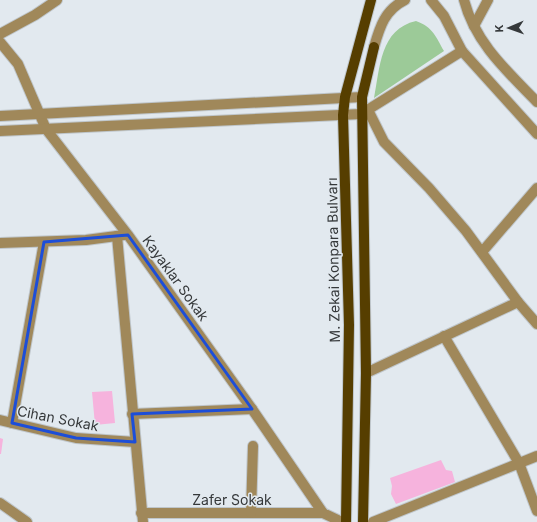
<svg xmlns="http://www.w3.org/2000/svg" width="537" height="522" font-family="Inter,sans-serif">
  <rect width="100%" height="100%" fill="#e2e9ef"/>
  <path fill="#9cca98" d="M416 21C433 27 436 37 444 51L374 98C380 68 380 29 416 21Z"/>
  <g fill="#f6b3dd">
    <polygon points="112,391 115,423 95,425 92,392"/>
    <polygon points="0,438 3,439 1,454 0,454"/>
    <polygon points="441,460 446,470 452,471 455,482 396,504 391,494 392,486 390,478"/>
  </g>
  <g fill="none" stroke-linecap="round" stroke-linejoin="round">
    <defs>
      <g id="minor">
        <polyline points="431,0 444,16 462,51 537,134"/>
        <path d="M464 0C475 43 508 72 537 102"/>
        <polyline points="474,26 488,0"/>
        <polyline points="0,34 35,15 57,0"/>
        <polyline points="0,42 18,64 46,129 128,235 252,409 323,513 342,522"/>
        <path d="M374 47C380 26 385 10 405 0"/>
        <polyline points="368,110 384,142 429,188 466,231 518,302 537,324"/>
        <polyline points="0,116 362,97"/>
        <polyline points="0,131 361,114 462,51"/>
        <polyline points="117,236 143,522"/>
        <polyline points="0,243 86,240 124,235"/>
        <polyline points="482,252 537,188"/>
        <polyline points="444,336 519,463 537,511"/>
        <polyline points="366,373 518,302"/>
        <polyline points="132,414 252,409"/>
        <polyline points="0,420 76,438 135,442"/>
        <polyline points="12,423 44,242"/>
        <polyline points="0,503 27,522"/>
        <polyline points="141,513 323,513"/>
        <polyline points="251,513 253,446"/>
        <polyline points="373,522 537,456"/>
      </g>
      <g id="major">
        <polyline points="346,522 349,325 343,115 345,97 371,0"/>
        <polyline points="363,522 366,373 362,97 374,47"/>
      </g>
    </defs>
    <use href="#minor" stroke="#bfc6cb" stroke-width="12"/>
    <use href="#major" stroke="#bfc6cb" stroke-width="12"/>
    <use href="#minor" stroke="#a0885a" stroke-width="10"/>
    <use href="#major" stroke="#563e00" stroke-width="10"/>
  </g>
  <path fill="none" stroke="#1d4ed8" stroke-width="3" stroke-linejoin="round" d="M128 235 252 409 132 414 135 442 76 438 12 423 44 242Z"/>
  <g text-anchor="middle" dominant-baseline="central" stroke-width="3" stroke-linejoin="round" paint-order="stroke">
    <g font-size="14" fill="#35383a" stroke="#e2e9ef">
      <text transform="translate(333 260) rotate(-91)">M. Zekai Konpara Bulvarı</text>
      <text transform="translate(176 278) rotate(54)">Kayaklar Sokak</text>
      <text transform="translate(58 418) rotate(11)">Cihan Sokak</text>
      <text x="232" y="499">Zafer Sokak</text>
    </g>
  </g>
  <g transform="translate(509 28) rotate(268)" stroke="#e2e9ef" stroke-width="3" paint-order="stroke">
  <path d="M0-3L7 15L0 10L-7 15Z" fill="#35383a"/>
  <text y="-6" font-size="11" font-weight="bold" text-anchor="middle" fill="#35383a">K</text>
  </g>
</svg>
